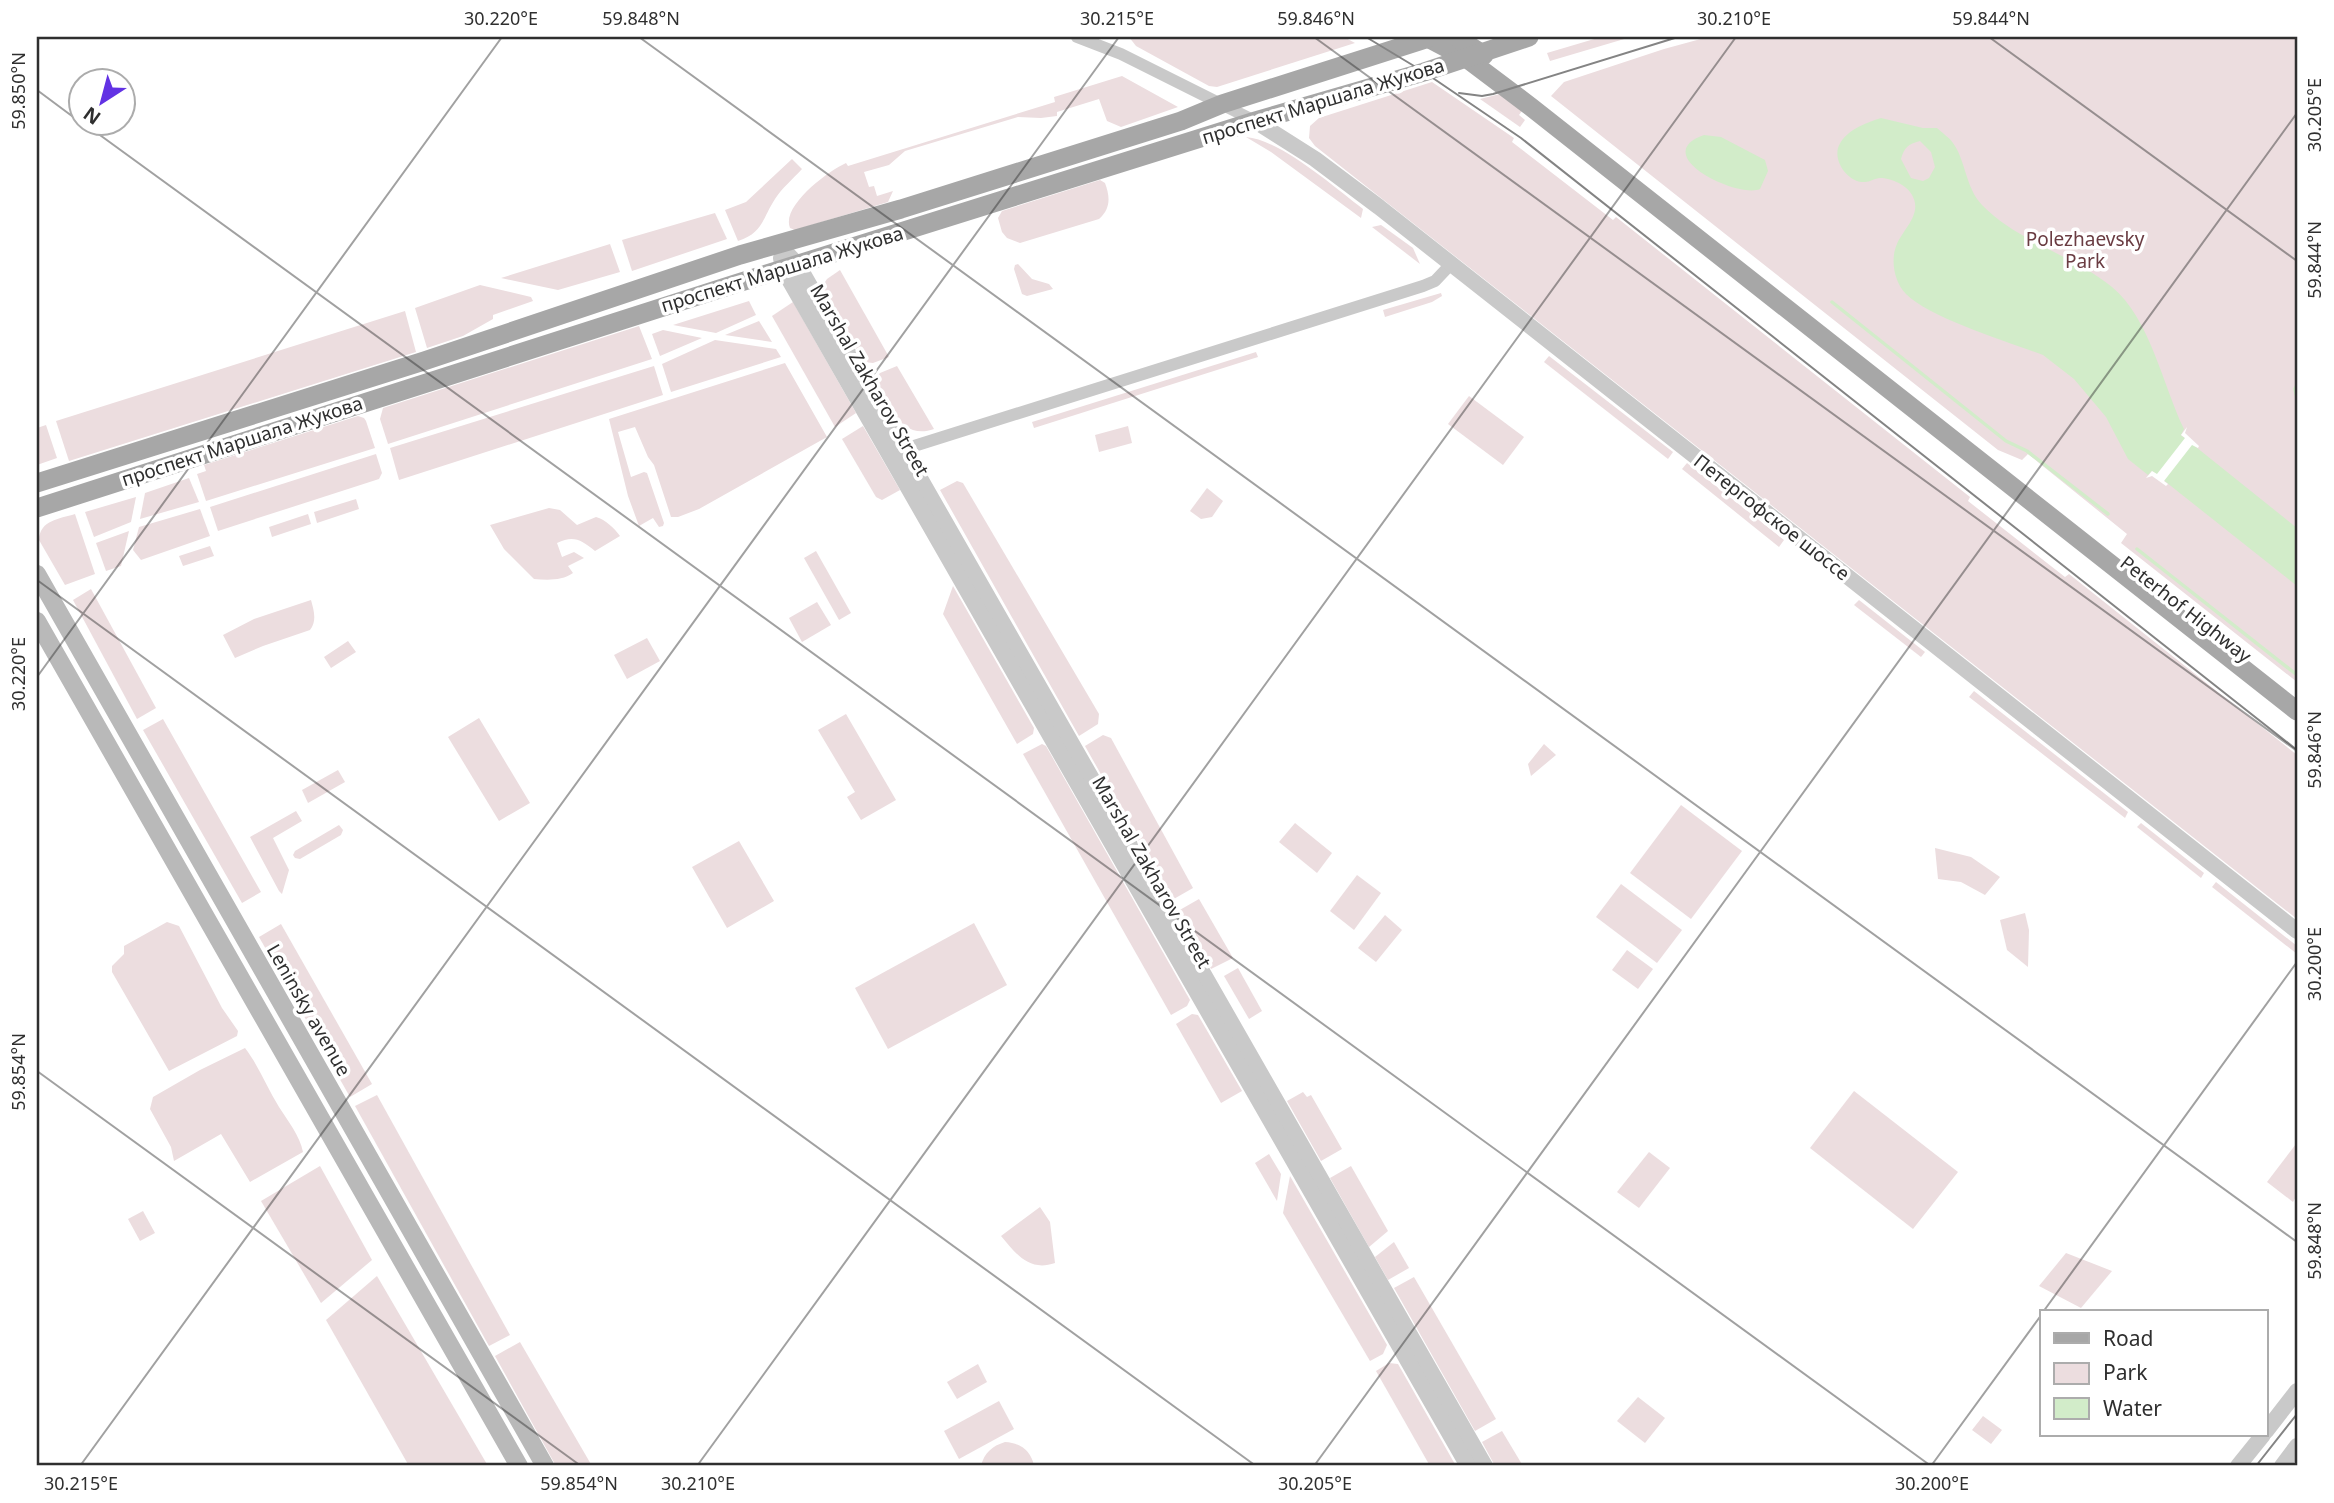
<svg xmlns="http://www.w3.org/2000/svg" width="2334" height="1503" font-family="'Noto Sans',sans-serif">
  <rect width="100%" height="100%" fill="#fff"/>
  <g fill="#ecdddf">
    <polygon points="1129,37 1344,37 1355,43 1217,87 1209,86 1136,46"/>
    <polygon points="1601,37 1631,37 1550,61 1547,53"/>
    <polygon points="1708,37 2297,37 2297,682 2121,543 2127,534 2028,454 2022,460 1998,450 1551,96 1564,82 1664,49"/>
    <path d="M1122 76 1178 107 1121 127 1107 121 1099 99 1057 112V116L1041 118 1018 117 905 151 889 165 864 172 869 187 874 186 877 196 893 191 888 202 795 230 790 228C781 206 828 171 846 163L848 166 1055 102 1054 97Z"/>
    <polygon points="1432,82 1514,138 1512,142 1613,220 1616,217 1970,497 1968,501 2065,577 2069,574 2297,755 2297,919 1315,146 1309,138 1310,126 1319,118"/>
    <polygon points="1504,93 1524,108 1519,115 1525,120 1520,127 1480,99"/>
    <path d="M1246 137C1281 140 1335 188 1363 209L1361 218 1271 152Z"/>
    <path d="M792 159 802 169C793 179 782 188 775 199 762 219 763 233 738 241L725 210 746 202Z"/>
    <path d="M1100 180 1105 183C1110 197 1111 208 1099 219L1020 243 1007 238 1002 232 998 218 1002 211Z"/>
    <polygon points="715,213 727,239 632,271 622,240"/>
    <polygon points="1381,225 1413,248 1420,264 1372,227"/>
    <polygon points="610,244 620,272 558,290 501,278"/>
    <polygon points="1018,264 1032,279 1049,284 1053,289 1027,296 1022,294 1014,269 1015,265"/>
    <polygon points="840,270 889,357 873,363 864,362 821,288 827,279"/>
    <polygon points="480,285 531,297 533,301 493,315 493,319 463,336 427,348 415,308"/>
    <polygon points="1441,293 1442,296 1432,302 1385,317 1383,310"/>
    <polygon points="749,301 756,315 716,333 673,325"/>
    <polygon points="793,302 856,413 835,427 772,316"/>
    <polygon points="405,311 416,352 69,461 56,421"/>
    <polygon points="759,321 772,342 725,335"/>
    <polygon points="639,326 652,359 388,444 380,419 383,408"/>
    <polygon points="663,330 702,338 660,356 652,334"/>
    <polygon points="715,340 776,349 781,357 671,392 662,364"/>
    <polygon points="1256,352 1258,357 1034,428 1032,422"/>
    <polygon points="1549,356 1673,452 1668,459 1544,362"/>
    <polygon points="785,363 827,437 699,509 678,517 671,517 654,465 648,457 635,427 618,432 631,477 644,472 647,473 664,523 663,526 659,527 653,518 639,526 628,496 609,419"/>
    <polygon points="654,366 663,395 399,480 390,448"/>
    <path d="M897 366 934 429C900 441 888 403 875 379L880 373Z"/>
    <polygon points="1469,396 1524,437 1503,465 1448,424"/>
    <polygon points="358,416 364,418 366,421 375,448 206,501 197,474 206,471 204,465"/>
    <polygon points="46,425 57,458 37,465 37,428"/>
    <polygon points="863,426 900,490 882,500 876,497 842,439"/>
    <polygon points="1128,426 1132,443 1099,452 1095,435"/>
    <polygon points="376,454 382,473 379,479 218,531 210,507"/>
    <polygon points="1687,463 1784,540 1779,547 1682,469"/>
    <polygon points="189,478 199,502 140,519 145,493"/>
    <polygon points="957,481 963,483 1099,714 1098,724 1079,736 940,490"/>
    <polygon points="1207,488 1223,501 1212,517 1201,519 1190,511"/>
    <polygon points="136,497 131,522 94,537 85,512"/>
    <polygon points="356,499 359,509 317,523 314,512"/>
    <path d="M549 508 560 510 577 525 596 517C606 520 614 528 620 536L595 551C581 540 574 535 557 543L562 557 574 552 584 558 568 566 573 573C562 581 547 580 534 579L504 549 490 525Z"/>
    <polygon points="200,509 210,536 141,560 133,550 139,527"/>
    <path d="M75 514 95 574 65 585 39 540C40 520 59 519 75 514Z"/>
    <polygon points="308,514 311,524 272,537 269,527"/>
    <polygon points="129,531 121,566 106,571 96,543"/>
    <polygon points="210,546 214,556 183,566 179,556"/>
    <polygon points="816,551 851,613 839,620 804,558"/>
    <polygon points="953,586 1034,728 1033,734 1017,744 943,614"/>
    <polygon points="91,589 156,708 137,719 73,600"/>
    <path d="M311 600C314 611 317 621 310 630L263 646 235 658 223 635 254 619Z"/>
    <polygon points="1859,600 1925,652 1921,657 1854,605"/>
    <polygon points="817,602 831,625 802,642 789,618"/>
    <polygon points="647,638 660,661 627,679 614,655"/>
    <polygon points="348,641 356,652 331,668 324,657"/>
    <polygon points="1974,691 2128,812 2125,818 1969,697"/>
    <polygon points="846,714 896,800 861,820 847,797 855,792 818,730"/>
    <polygon points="479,718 530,803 499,821 448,737"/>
    <polygon points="163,719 261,892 242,903 143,730"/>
    <polygon points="1103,735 1111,738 1193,888 1172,900 1085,746"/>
    <polygon points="1042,744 1046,746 1190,1000 1187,1006 1171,1015 1023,754"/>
    <polygon points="1544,744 1556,755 1531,776 1528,764"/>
    <polygon points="338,770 345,782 308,803 302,790"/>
    <polygon points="1681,805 1742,851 1691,919 1630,873"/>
    <polygon points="296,811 302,821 273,838 289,870 282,894 279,891 250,837"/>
    <polygon points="1295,823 1332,853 1317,873 1279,842"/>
    <polygon points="2141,823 2204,873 2201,878 2137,827"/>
    <polygon points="339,825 343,830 341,835 300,859 295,858 293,855 295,851"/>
    <polygon points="739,841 774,901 727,928 692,867"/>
    <polygon points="1935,848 1971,857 2000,877 1985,895 1961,882 1938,879"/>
    <polygon points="1357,875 1381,893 1354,930 1330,911"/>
    <polygon points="2216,882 2297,946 2297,954 2212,887"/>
    <polygon points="1621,884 1682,930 1657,963 1596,917"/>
    <polygon points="1199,899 1233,958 1211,969 1178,911"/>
    <polygon points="2025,913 2029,930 2028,967 2007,950 2000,920"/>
    <polygon points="1385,915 1402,930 1376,962 1358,948"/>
    <polygon points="167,922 179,926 222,1008 238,1031 237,1036 169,1071 112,972 112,966 124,954 124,946"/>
    <polygon points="974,923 1007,985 888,1049 855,988"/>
    <polygon points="281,924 372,1084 350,1097 259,937"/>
    <polygon points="1627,950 1653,969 1638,989 1612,970"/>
    <polygon points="1238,968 1262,1011 1249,1019 1224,976"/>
    <polygon points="1192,1014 1198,1015 1242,1091 1221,1103 1176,1024"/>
    <path d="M245 1048C259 1066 267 1088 279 1107 288 1121 300 1136 303 1152L250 1182 221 1134 174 1161 171 1147 150 1109 153 1097 200 1070Z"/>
    <polygon points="1854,1091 1958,1172 1913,1229 1810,1148"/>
    <polygon points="1303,1092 1307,1097 1311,1095 1342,1149 1321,1161 1287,1101"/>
    <polygon points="377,1095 510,1335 489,1346 355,1106"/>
    <polygon points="2296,1144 2297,1195 2293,1202 2267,1182"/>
    <polygon points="1649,1152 1670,1168 1639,1208 1617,1192"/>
    <polygon points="1269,1154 1281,1174 1277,1201 1255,1163"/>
    <polygon points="320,1166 372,1260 321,1303 261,1201"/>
    <polygon points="1351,1166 1388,1231 1369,1247 1330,1178"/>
    <polygon points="1290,1176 1387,1345 1383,1354 1370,1361 1283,1213"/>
    <path d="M1040 1207 1050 1222 1055 1263C1029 1272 1016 1254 1001 1236Z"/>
    <polygon points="143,1211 155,1233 140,1241 128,1219"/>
    <polygon points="1394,1242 1409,1268 1388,1280 1375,1257"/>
    <polygon points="2066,1253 2112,1271 2081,1308 2039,1286"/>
    <polygon points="377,1276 488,1466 409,1466 326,1320"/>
    <polygon points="1414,1277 1496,1419 1475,1431 1394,1288"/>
    <polygon points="520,1342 592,1466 556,1466 495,1356"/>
    <polygon points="1389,1363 1398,1364 1456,1466 1430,1466 1376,1371"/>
    <polygon points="978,1364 987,1382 957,1399 947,1382"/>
    <polygon points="1638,1397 1665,1418 1645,1443 1617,1421"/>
    <polygon points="999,1401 1014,1429 959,1459 944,1431"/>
    <polygon points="1983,1416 2002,1430 1991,1444 1972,1430"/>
    <polygon points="1502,1431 1523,1466 1495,1466 1482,1442"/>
    <path d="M1005 1442C1021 1443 1031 1451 1034 1466H981C984 1453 992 1446 1005 1442Z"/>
  </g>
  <g fill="#d2ecc9" fill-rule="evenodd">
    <path d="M1881 118 1923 128H1937C1942 133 1949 137 1953 143 1966 161 1965 187 1982 205 2018 242 2073 255 2112 287 2150 318 2163 386 2184 429L2181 435 2297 528V586L2152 471 2148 475 2128 459 2106 417 2074 379 2043 355C2008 342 1930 318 1906 294 1894 282 1890 259 1897 244 1903 229 1923 214 1912 195 1907 185 1891 178 1880 178 1875 178 1870 182 1865 182 1849 183 1834 163 1838 148 1844 131 1865 123 1881 118ZM1920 141 1931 152 1935 167 1929 178 1923 181 1911 178 1901 159C1904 148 1908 144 1920 141Z"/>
    <path d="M1704 135 1721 137 1765 160 1768 171 1760 189C1738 199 1647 155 1704 135Z"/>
  </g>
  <polygon fill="#fff" points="2187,427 2185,433 2199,446 2198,448 2192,445 2164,481 2168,484 2166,486 2152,476 2146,478 2152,471 2157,474 2185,438 2181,435"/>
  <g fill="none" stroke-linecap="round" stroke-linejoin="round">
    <g stroke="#d2ecc9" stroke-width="3.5">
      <polyline points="1832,302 2006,441 2027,451 2108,514"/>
      <polyline points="2297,385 2295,389 2297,398"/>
      <polyline points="2137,549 2297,675"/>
    </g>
    <g stroke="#c9c9c9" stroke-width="12">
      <polyline points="1077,37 1121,54 1255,121"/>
      <polyline points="895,452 1423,286 1435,281 1452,263"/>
    </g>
    <g stroke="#c9c9c9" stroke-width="16">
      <polyline points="1255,121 1315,159 1379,207 2297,931"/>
      <polyline points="779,245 798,265 1485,1466"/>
      <polyline points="781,258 783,269 1468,1466"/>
      <polyline points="2266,1431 2297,1391"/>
      <polyline points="2238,1466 2263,1435"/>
      <polyline points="2282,1466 2297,1446"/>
    </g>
    <g stroke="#b9b9b9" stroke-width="18">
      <polyline points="37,574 545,1466"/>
      <polyline points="37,621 519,1466"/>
    </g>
    <g stroke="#a7a7a7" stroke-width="19">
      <polyline points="1426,37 1466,58 1531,107 2297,711"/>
      <polyline points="1456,37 1484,55"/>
      <polyline points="37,483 424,361 740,255 901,209 1181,121 1222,104 1432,37"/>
      <polyline points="37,508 738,283 1255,121 1424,72 1529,37"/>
    </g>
    <g stroke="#848484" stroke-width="2">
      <polyline points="1366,37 1424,72 1521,138 2297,750"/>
      <polyline points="1459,93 1482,96 1493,94 1678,37"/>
      <polyline points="2256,1466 2297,1414"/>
    </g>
  </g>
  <path fill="none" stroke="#2f2f2f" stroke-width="2" stroke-opacity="0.45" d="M639 37 2297 1242M1314 37 2297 751M1989 37 2297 261M37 90 80 122M82 122 1931 1466M37 580 1256 1466M37 677 502 37M37 1071 581 1466M2043 1312 2297 962M80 1466 1119 37M697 1466 1736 37M1314 1466 2297 113M1931 1466 2042 1314"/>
  <g text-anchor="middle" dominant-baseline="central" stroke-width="7" stroke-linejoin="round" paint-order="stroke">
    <g font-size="19" fill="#2f2f2f" stroke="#fff">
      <text transform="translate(1323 101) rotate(-17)">проспект Маршала Жукова</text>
      <text transform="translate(782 269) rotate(-17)">проспект Маршала Жукова</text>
      <text transform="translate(870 380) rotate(60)">Marshal Zakharov Street</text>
      <text transform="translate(242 441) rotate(-18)">проспект Маршала Жукова</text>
      <text transform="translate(1772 517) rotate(38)">Петергофское шоссе</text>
      <text transform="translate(2186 609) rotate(38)">Peterhof Highway</text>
      <text transform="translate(1152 872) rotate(60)">Marshal Zakharov Street</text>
      <text transform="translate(309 1010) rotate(60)">Leninsky avenue</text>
    </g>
    <g font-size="19" fill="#6a3c42" stroke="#fff">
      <text x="2085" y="239">Polezhaevsky<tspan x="2085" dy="22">Park</tspan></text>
    </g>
  </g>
  <rect width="2334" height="1503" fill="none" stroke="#ffffff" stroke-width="77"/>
  <rect x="2040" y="1310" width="228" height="126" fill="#ffffff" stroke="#acacac" stroke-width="2"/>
  <rect x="2054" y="1333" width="35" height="10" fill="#a7a7a7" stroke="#acacac" stroke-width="2"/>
  <text x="2103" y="1346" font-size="21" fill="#2f2f2f">Road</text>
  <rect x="2054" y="1363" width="35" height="21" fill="#ecdddf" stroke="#acacac" stroke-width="2"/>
  <text x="2103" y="1380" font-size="21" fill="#2f2f2f">Park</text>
  <rect x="2054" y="1398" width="35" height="21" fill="#d2ecc9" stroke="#acacac" stroke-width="2"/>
  <text x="2103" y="1416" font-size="21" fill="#2f2f2f">Water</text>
  <g transform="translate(102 102) rotate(216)"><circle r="33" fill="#ffffff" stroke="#acacac" stroke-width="2"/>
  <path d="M0-5L12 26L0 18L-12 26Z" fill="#6232e4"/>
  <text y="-10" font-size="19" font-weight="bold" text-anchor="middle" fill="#2f2f2f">N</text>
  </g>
  <rect x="38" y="38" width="2258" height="1426" fill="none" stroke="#2f2f2f" stroke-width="2.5"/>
  <g font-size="18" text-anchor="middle" fill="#2f2f2f">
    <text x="501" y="25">30.220°E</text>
    <text x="641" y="25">59.848°N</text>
    <text x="1117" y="25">30.215°E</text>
    <text x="1316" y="25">59.846°N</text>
    <text x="1734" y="25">30.210°E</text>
    <text x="1991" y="25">59.844°N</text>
    <text transform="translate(19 91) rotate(-90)" y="6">59.850°N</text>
    <text transform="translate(2315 115) rotate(-90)" y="6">30.205°E</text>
    <text transform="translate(2315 260) rotate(-90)" y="6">59.844°N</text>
    <text transform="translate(19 674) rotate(-90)" y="6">30.220°E</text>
    <text transform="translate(2315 750) rotate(-90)" y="6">59.846°N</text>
    <text transform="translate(2315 964) rotate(-90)" y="6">30.200°E</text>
    <text transform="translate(19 1072) rotate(-90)" y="6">59.854°N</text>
    <text transform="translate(2315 1241) rotate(-90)" y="6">59.848°N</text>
    <text x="81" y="1490">30.215°E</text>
    <text x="579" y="1490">59.854°N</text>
    <text x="698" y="1490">30.210°E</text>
    <text x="1315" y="1490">30.205°E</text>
    <text x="1932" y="1490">30.200°E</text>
  </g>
</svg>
